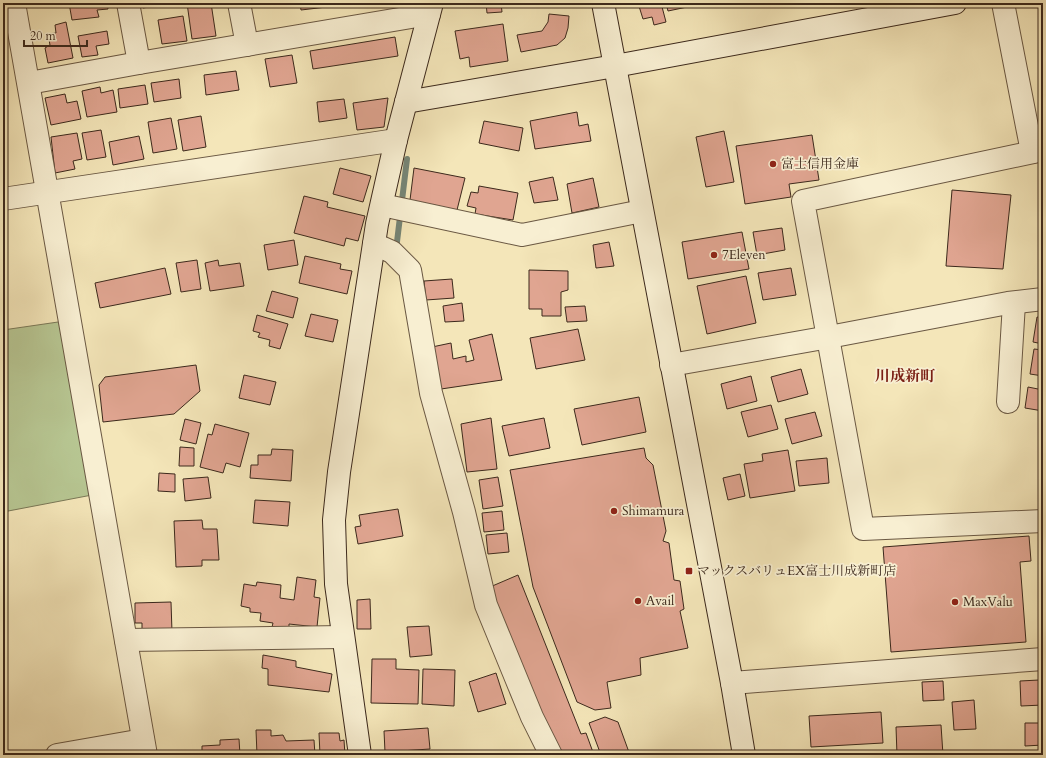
<svg xmlns="http://www.w3.org/2000/svg" width="1046" height="758" font-family="Cardo,'Noto Serif JP',serif">
  <rect width="100%" height="100%" fill="#f4e6b9"/>
  <filter id="stains"><feTurbulence type="fractalNoise" baseFrequency=".005" numOctaves="4"/><feColorMatrix values="0 0 0 0 .2 0 0 0 0 .09 0 0 0 0 .02 0 0 0 .5 -.17"/></filter>
  <radialGradient id="worn" r=".72"><stop offset=".6" stop-color="#630" stop-opacity="0"/><stop offset="1" stop-color="#630" stop-opacity=".3"/></radialGradient>
  <polygon fill="#b7c692" stroke="#7a7857" points="65,321 92,495 3,512 3,330"/>
  <g fill="none" stroke-linecap="round" stroke-linejoin="round">
    <polyline stroke="#768474" stroke-width="6" points="396,250 407,159"/>
  </g>
  <g fill="#e0a591" stroke="#3c291c">
    <polygon points="69,3 107,3 108,9 97,10 99,17 72,20"/>
    <polygon points="142,3 172,3 143,8"/>
    <polygon points="187,3 211,3 216,36 192,39"/>
    <polygon points="300,3 335,3 335,6 301,10"/>
    <polygon points="486,3 501,3 502,12 487,13"/>
    <polygon points="638,3 661,3 666,22 654,25 652,17 643,19"/>
    <polygon points="666,3 691,3 692,6 668,11"/>
    <polygon points="549,14 569,16 568,28 565,38 557,45 521,52 517,35 542,31 548,22"/>
    <polygon points="183,16 187,41 162,44 158,20"/>
    <polygon points="66,22 73,58 48,63 45,48 50,45 48,34 56,33 55,25"/>
    <polygon points="503,24 508,61 470,67 469,57 460,59 455,31"/>
    <polygon points="107,31 109,44 96,46 98,55 82,57 78,36"/>
    <polygon points="395,37 398,56 313,69 310,51"/>
    <polygon points="292,55 297,83 270,87 265,59"/>
    <polygon points="236,71 239,90 206,95 204,75"/>
    <polygon points="179,79 181,98 154,102 151,83"/>
    <polygon points="145,85 148,104 120,108 118,89"/>
    <polygon points="100,87 101,93 113,90 117,112 87,117 82,91"/>
    <polygon points="65,94 67,103 77,101 81,119 51,125 45,98"/>
    <polygon points="388,98 384,127 357,130 353,103"/>
    <polygon points="344,99 347,118 319,122 317,102"/>
    <polygon points="577,112 579,126 588,124 591,141 535,149 530,121"/>
    <polygon points="201,116 206,147 183,151 178,120"/>
    <polygon points="171,118 177,149 153,153 148,122"/>
    <polygon points="484,121 523,128 519,151 479,143"/>
    <polygon points="101,130 106,157 87,160 82,133"/>
    <polygon points="724,131 734,182 706,187 696,137"/>
    <polygon points="77,133 82,159 73,161 75,169 55,173 51,137"/>
    <polygon points="812,135 819,180 789,184 791,197 745,204 736,146"/>
    <polygon points="139,136 144,159 113,165 109,142"/>
    <polygon points="340,168 371,176 363,202 333,194"/>
    <polygon points="414,168 465,178 457,210 410,200"/>
    <polygon points="553,177 558,200 534,203 529,182"/>
    <polygon points="593,178 599,207 572,213 567,184"/>
    <polygon points="479,186 518,193 513,220 475,214 476,208 467,206 471,192 478,193"/>
    <polygon points="952,190 1011,195 1003,269 946,266"/>
    <polygon points="304,196 328,202 327,207 365,216 358,241 346,238 344,246 294,233"/>
    <polygon points="782,228 785,250 757,255 753,232"/>
    <polygon points="742,232 749,269 688,279 682,242"/>
    <polygon points="294,240 298,265 268,270 264,245"/>
    <polygon points="609,242 614,266 596,268 593,245"/>
    <polygon points="305,256 341,264 340,269 352,271 347,294 299,283"/>
    <polygon points="197,260 201,289 181,292 176,263"/>
    <polygon points="218,260 219,266 240,263 244,286 210,291 205,263"/>
    <polygon points="165,268 171,294 100,308 95,283"/>
    <polygon points="791,268 796,295 763,300 758,273"/>
    <polygon points="529,270 568,271 568,290 561,292 561,316 542,316 542,309 529,309"/>
    <polygon points="746,276 756,323 707,334 697,286"/>
    <polygon points="452,279 454,298 426,300 424,281"/>
    <polygon points="272,291 298,298 293,318 266,311"/>
    <polygon points="462,303 464,321 445,322 443,306"/>
    <polygon points="585,306 587,321 567,322 565,307"/>
    <polygon points="311,314 338,320 333,342 305,336"/>
    <polygon points="257,315 288,324 280,349 269,346 270,340 258,337 260,333 253,331"/>
    <polygon points="1037,317 1043,318 1043,344 1033,342"/>
    <polygon points="578,329 585,360 536,369 530,338"/>
    <polygon points="492,334 502,380 441,389 432,347 451,343 453,359 466,356 466,362 474,360 469,340"/>
    <polygon points="1034,349 1043,350 1043,376 1030,374"/>
    <polygon points="196,365 200,391 174,414 103,422 99,385 105,377"/>
    <polygon points="801,369 808,394 778,402 771,377"/>
    <polygon points="244,375 276,382 270,405 239,398"/>
    <polygon points="751,376 757,401 727,409 721,384"/>
    <polygon points="1028,387 1043,390 1043,411 1025,408"/>
    <polygon points="639,397 646,432 582,445 574,409"/>
    <polygon points="771,405 778,429 748,437 741,412"/>
    <polygon points="815,412 822,436 792,444 785,419"/>
    <polygon points="491,418 497,469 467,472 461,424"/>
    <polygon points="544,418 550,448 509,456 502,426"/>
    <polygon points="185,419 201,423 196,444 180,440"/>
    <polygon points="215,424 249,433 240,467 226,463 223,473 200,467 208,434 212,435"/>
    <polygon points="180,447 194,448 194,466 179,466"/>
    <polygon points="644,448 646,458 653,465 666,531 663,541 669,543 674,580 680,581 684,609 680,611 688,648 640,658 641,675 607,682 611,708 595,710 577,702 533,587 510,470"/>
    <polygon points="272,449 293,450 291,481 250,478 251,465 258,465 258,455 271,455"/>
    <polygon points="788,450 795,491 750,498 744,464 763,461 762,454"/>
    <polygon points="827,458 829,483 799,486 796,461"/>
    <polygon points="159,473 175,474 175,492 158,491"/>
    <polygon points="740,474 745,496 728,500 723,478"/>
    <polygon points="208,477 211,498 185,501 183,479"/>
    <polygon points="498,477 503,506 483,509 479,480"/>
    <polygon points="255,500 290,502 288,526 253,523"/>
    <polygon points="398,509 403,536 358,544 355,527 361,526 359,515"/>
    <polygon points="502,511 504,530 484,532 482,513"/>
    <polygon points="202,520 203,529 217,529 219,560 202,560 202,566 176,567 174,521"/>
    <polygon points="507,533 509,552 488,554 486,535"/>
    <polygon points="1029,536 1031,561 1020,562 1026,642 891,652 883,547"/>
    <polygon points="518,575 581,734 586,733 594,755 558,755 490,587"/>
    <polygon points="297,577 316,580 314,597 320,598 317,627 289,624 289,629 272,627 273,623 260,621 261,613 250,612 250,608 241,606 244,584 256,586 257,582 281,585 280,598 294,600"/>
    <polygon points="370,599 371,629 357,629 357,600"/>
    <polygon points="171,602 172,632 142,632 142,623 135,623 135,603"/>
    <polygon points="429,626 432,655 410,657 407,627"/>
    <polygon points="263,655 296,661 296,667 332,674 329,692 268,685 268,669 262,668"/>
    <polygon points="372,659 396,659 396,669 419,670 418,704 371,703"/>
    <polygon points="423,669 455,670 454,706 422,704"/>
    <polygon points="496,673 506,704 478,712 469,682"/>
    <polygon points="1039,680 1040,688 1043,688 1043,705 1021,706 1020,681"/>
    <polygon points="943,681 944,700 923,701 922,682"/>
    <polygon points="974,700 976,729 954,730 952,702"/>
    <polygon points="881,712 883,743 811,747 809,716"/>
    <polygon points="605,717 618,722 630,755 601,755 589,723"/>
    <polygon points="1025,723 1043,723 1043,745 1025,746"/>
    <polygon points="941,725 943,755 897,755 896,727"/>
    <polygon points="428,728 430,749 385,752 384,731"/>
    <polygon points="256,730 271,730 271,736 283,735 286,741 314,740 315,755 257,755"/>
    <polygon points="319,733 339,733 340,741 344,740 345,755 320,755"/>
    <polygon points="239,739 240,755 190,755 189,751 202,751 202,746 220,745 220,740"/>
  </g>
  <g fill="none" stroke-linecap="round" stroke-linejoin="round">
    <defs>
      <g id="street">
        <polyline points="14,3 146,755"/>
        <polyline points="128,3 139,63"/>
        <polyline points="239,3 247,45"/>
        <polyline points="1003,3 1032,152"/>
        <polyline points="29,83 139,63 429,14"/>
        <polyline points="1043,150 803,201 863,529 1043,521"/>
        <polyline points="3,199 396,140"/>
        <polyline points="382,205 522,235 642,211"/>
        <polyline points="374,244 392,252 410,270 431,393 464,512 486,605 532,717 551,755"/>
        <polyline points="671,365 829,337 1008,303 1043,299"/>
        <polyline points="1008,402 1014,303"/>
        <polyline points="126,640 343,637"/>
        <polyline points="732,683 1043,659"/>
        <polyline points="57,755 143,740"/>
      </g>
      <g id="secondary">
        <polyline points="603,3 732,683 744,755"/>
        <polyline points="406,102 615,66 955,3"/>
        <polyline points="360,755 336,584 334,520 339,472 377,224 396,140 432,3"/>
      </g>
    </defs>
    <use href="#street" stroke="#6a5843" stroke-width="24"/>
    <use href="#secondary" stroke="#3c291c" stroke-width="24"/>
    <use href="#street" stroke="#f8efd2" stroke-width="22"/>
    <use href="#secondary" stroke="#f8efd2" stroke-width="22"/>
  </g>
  <g fill="#8f2418" stroke="#f8efd2" stroke-width="1.5">
    <circle cx="773" cy="164" r="4"/>
    <circle cx="714" cy="255" r="4"/>
    <circle cx="614" cy="511" r="4"/>
    <rect x="685" y="567" width="8" height="8" rx="2"/>
    <circle cx="638" cy="601" r="4"/>
    <circle cx="955" cy="602" r="4"/>
  </g>
  <g text-anchor="middle" dominant-baseline="central" stroke-width="3.5" stroke-linejoin="round" paint-order="stroke">
    <g font-size="13" fill="#3c291c" stroke="#f8efd2" text-anchor="start">
      <text x="781" y="164">富士信用金庫</text>
      <text x="722" y="255">7Eleven</text>
      <text x="622" y="511">Shimamura</text>
      <text x="697" y="571">マックスバリュEX富士川成新町店</text>
      <text x="646" y="601">Avail</text>
      <text x="963" y="602">MaxValu</text>
    </g>
    <g font-size="15" font-weight="bold" fill="#7a1f14" stroke="#f8efd2">
      <text x="905" y="376">川成新町</text>
    </g>
  </g>
  <rect width="1046" height="758" fill="none" stroke="#f4e6b9" stroke-width="16"/>
  <rect x="4" y="4" width="1038" height="750" fill="none" stroke="#3c291c" stroke-width="2"/>
  <rect x="8" y="8" width="1030" height="742" fill="none" stroke="#3c291c"/>
  <path d="M24 40v6h63v-6" fill="none" stroke="#3c291c" stroke-width="2"/>
  <text x="30" y="40" font-size="12" fill="#3c291c" stroke="#f8efd2" stroke-width="3" paint-order="stroke">20 m</text>
  <rect width="100%" height="100%" filter="url(#stains)"/>
  <rect width="100%" height="100%" fill="url(#worn)"/>
</svg>
